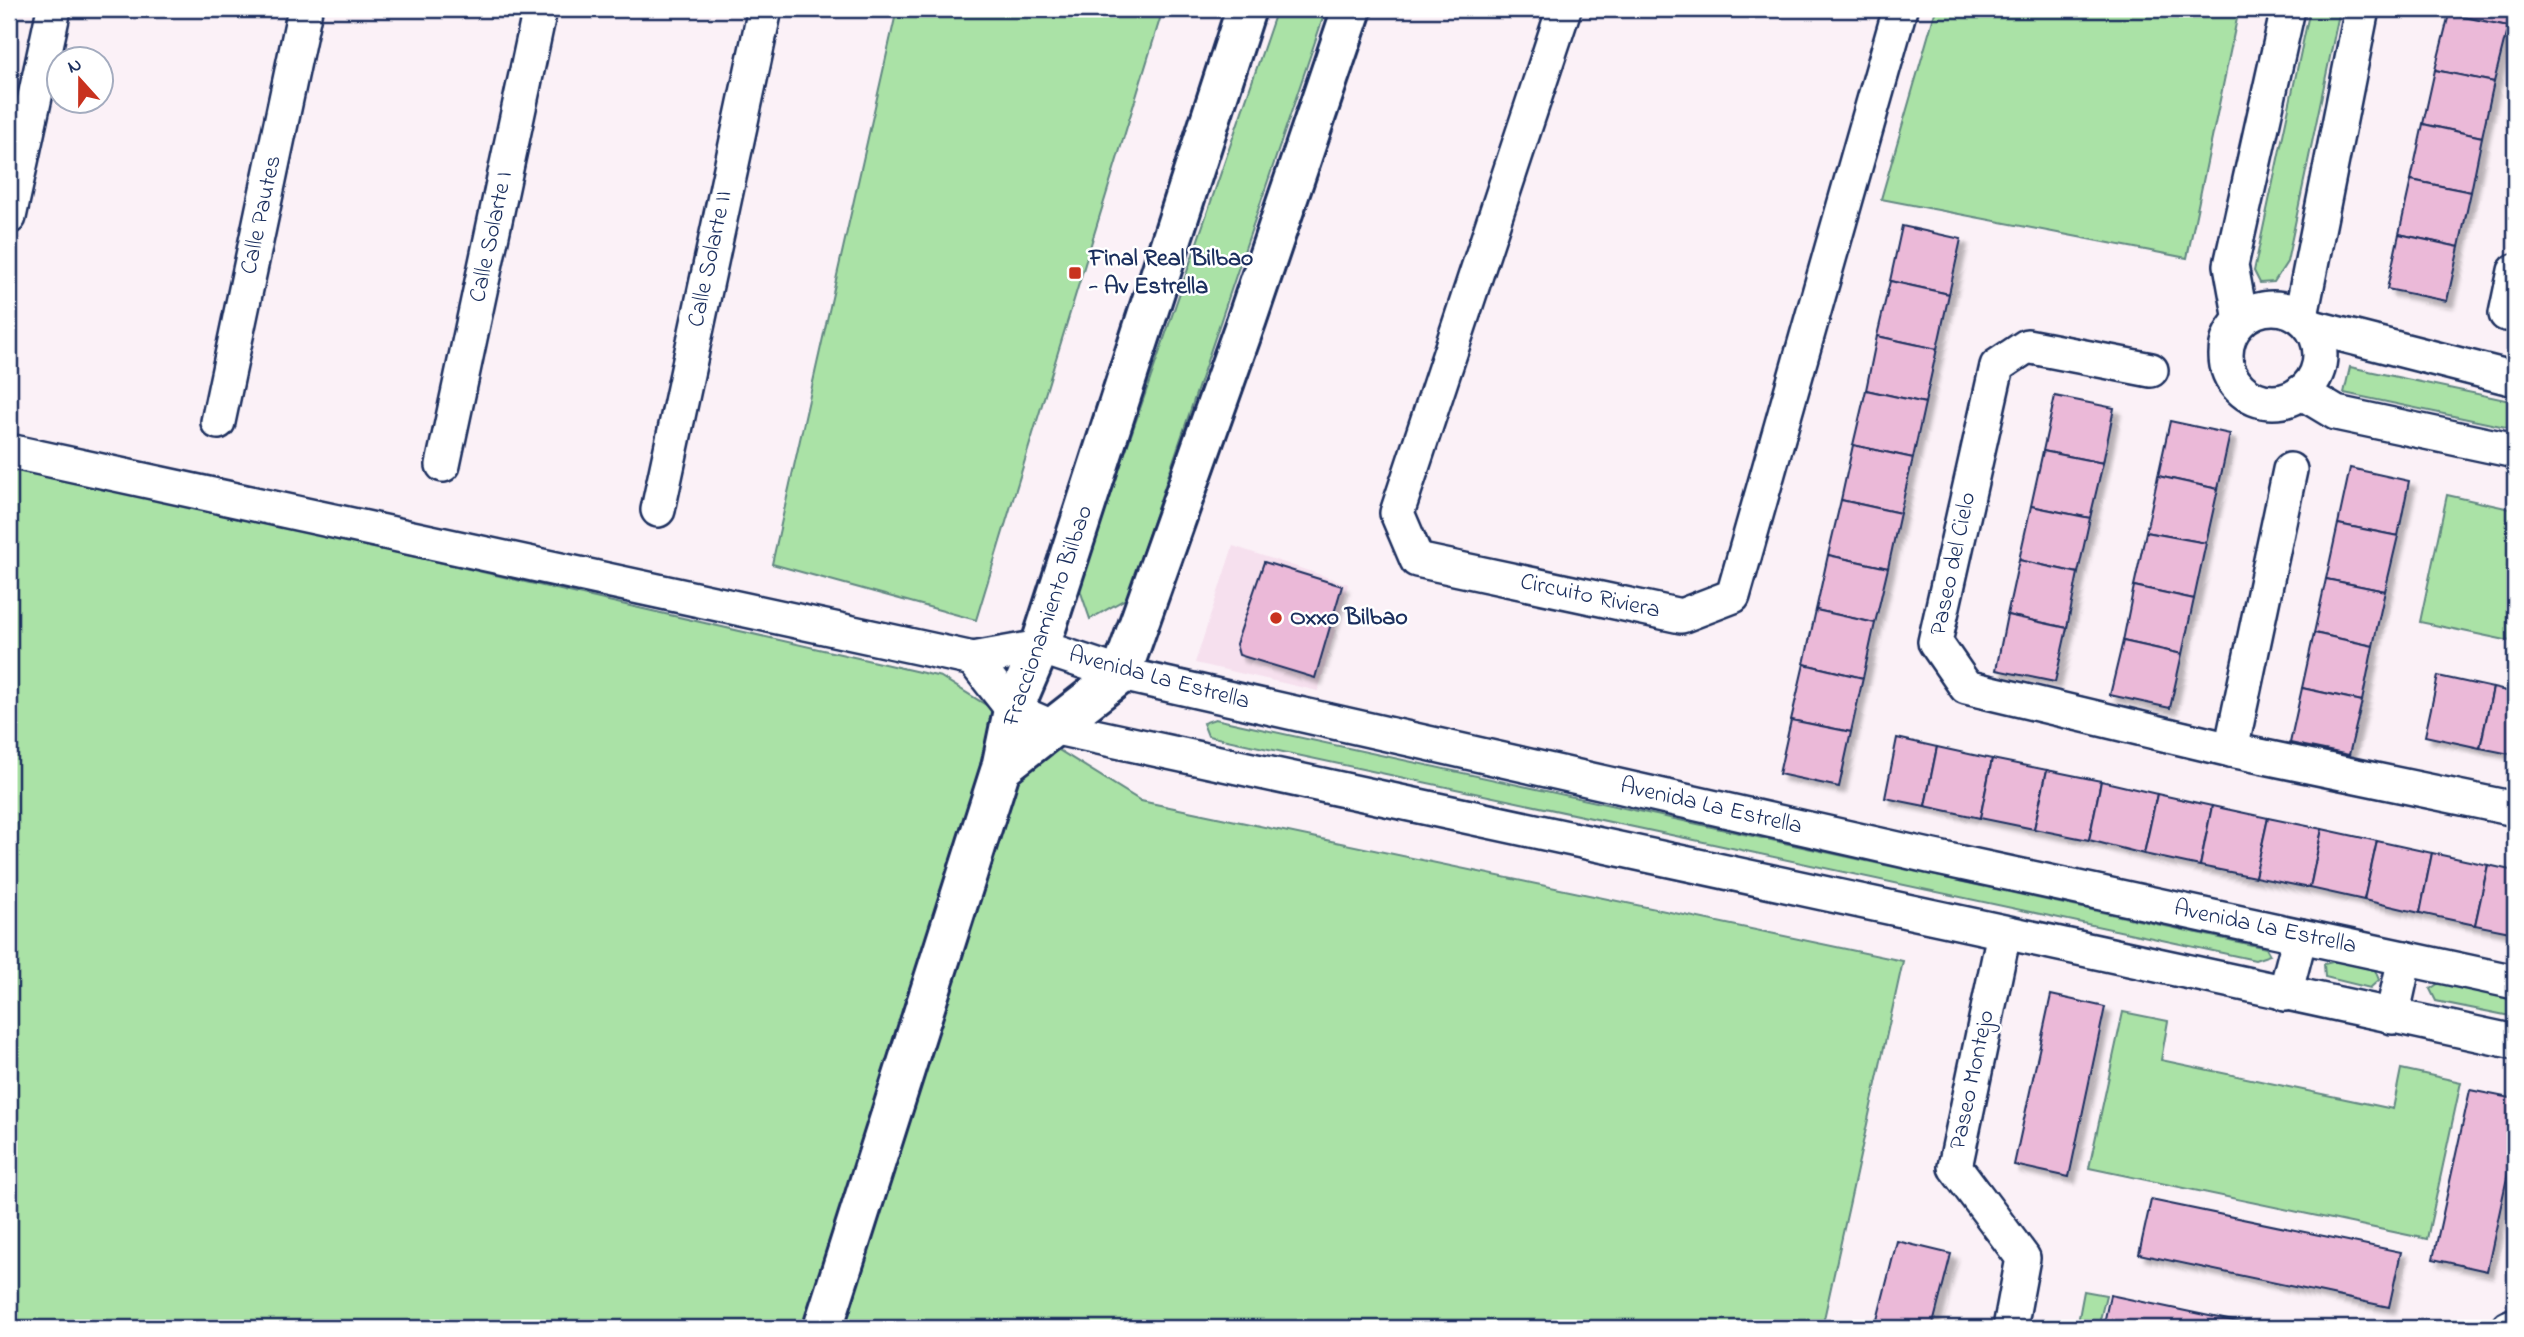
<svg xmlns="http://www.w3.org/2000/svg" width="2524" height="1337" font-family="'Indie Flower',sans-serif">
  <defs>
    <filter id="shadow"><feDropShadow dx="6" dy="6" stdDeviation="2" flood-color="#0004"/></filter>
  </defs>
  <rect width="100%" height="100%" fill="#fbf1f7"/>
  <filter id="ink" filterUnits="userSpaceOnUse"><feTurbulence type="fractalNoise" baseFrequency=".0143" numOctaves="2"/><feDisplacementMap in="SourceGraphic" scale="14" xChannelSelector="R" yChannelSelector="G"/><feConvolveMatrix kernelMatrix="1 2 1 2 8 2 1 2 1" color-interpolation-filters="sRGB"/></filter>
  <g filter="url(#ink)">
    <polygon fill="#f6e0ee" points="1233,546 1348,584 1318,691 1195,663"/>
    <g fill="#aae2a6" stroke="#628882" stroke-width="2">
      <polygon points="897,9 1163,9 976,620 772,564"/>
      <polygon points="1277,9 1326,9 1127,598 1090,619 1079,587"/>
      <polygon points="1936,9 2239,9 2187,258 1881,199"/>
      <polygon points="2310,9 2340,9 2287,262 2274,282 2260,283 2254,271"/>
      <polygon points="2350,367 2515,402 2515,429 2344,393"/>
      <polygon points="9,464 941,677 1141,801 1903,961 1822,1328 9,1328"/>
      <polygon points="2447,495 2515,510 2515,642 2420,622"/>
      <polygon points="1215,719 2266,948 2270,955 2255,960 1208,736 1203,723"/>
      <polygon points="2337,961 2375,970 2379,980 2370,988 2325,977 2324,964"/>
      <polygon points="2439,983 2515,999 2515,1017 2436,1001 2430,989"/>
      <polygon points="2123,1012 2168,1021 2161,1060 2393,1109 2401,1069 2461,1082 2427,1239 2089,1168"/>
      <polygon points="2084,1291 2106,1295 2098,1328 2077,1328"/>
    </g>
    <g fill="#ebb9d8" stroke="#1b2f5e" stroke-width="2" filter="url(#shadow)">
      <polygon points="2450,9 2512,9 2508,26 2449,14"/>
      <polygon points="2449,14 2508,26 2494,82 2435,70"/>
      <polygon points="2435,70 2494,82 2482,137 2423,124"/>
      <polygon points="2423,124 2482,137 2471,192 2411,180"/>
      <polygon points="2411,180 2471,192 2459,247 2399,234"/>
      <polygon points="1902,226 1961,239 1949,294 1890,281"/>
      <polygon points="2399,234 2459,247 2447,301 2387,289"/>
      <polygon points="1890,281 1949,294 1937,349 1877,336"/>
      <polygon points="1877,336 1937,349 1925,403 1866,390"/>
      <polygon points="1866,390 1925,403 1913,458 1853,445"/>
      <polygon points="2055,396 2114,408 2103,463 2043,451"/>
      <polygon points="2170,421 2230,434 2218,489 2158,476"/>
      <polygon points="1853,445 1913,458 1900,513 1841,500"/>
      <polygon points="2043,451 2103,463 2090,518 2031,506"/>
      <polygon points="2350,468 2409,481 2398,536 2338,524"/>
      <polygon points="2158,476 2218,489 2206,543 2146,532"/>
      <polygon points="1841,500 1900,513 1888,568 1828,555"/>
      <polygon points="2031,506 2090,518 2078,573 2019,560"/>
      <polygon points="2338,524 2398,536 2385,591 2326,579"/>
      <polygon points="2146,532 2206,543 2194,599 2134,586"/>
      <polygon points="1828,555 1888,568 1875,623 1816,610"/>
      <polygon points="2019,560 2078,573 2067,628 2007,615"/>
      <polygon points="1264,562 1342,586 1315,678 1239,655 1236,644"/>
      <polygon points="2326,579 2385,591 2373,646 2314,633"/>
      <polygon points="2134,586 2194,599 2182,654 2123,641"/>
      <polygon points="1816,610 1875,623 1863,678 1804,664"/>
      <polygon points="2007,615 2067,628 2055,682 1996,670"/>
      <polygon points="2314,633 2373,646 2362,701 2302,688"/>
      <polygon points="2123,641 2182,654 2170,708 2110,695"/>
      <polygon points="1804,664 1863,678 1851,732 1791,720"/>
      <polygon points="2438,676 2493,688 2480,748 2425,736"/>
      <polygon points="2302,688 2362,701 2349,755 2290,743"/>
      <polygon points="2493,688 2515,693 2515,755 2480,748"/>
      <polygon points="1791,720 1851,732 1839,787 1779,774"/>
      <polygon points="1897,738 1937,747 1925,806 1885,798"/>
      <polygon points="1937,747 1992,759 1980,818 1925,806"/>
      <polygon points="1992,759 2047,770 2034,829 1980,818"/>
      <polygon points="2047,770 2101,781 2089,840 2034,829"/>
      <polygon points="2101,781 2157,794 2144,854 2089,840"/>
      <polygon points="2157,794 2212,806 2200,866 2144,854"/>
      <polygon points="2212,806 2268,818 2255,877 2200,866"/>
      <polygon points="2268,818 2322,829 2310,888 2255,877"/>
      <polygon points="2322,829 2377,841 2364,900 2310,888"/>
      <polygon points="2377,841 2432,853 2420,913 2364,900"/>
      <polygon points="2432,853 2488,865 2475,925 2420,913"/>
      <polygon points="2488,865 2515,871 2515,933 2475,925"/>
      <polygon points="2051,995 2105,1007 2069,1177 2014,1165"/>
      <polygon points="2470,1090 2515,1099 2515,1140 2487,1271 2433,1259"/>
      <polygon points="2151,1200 2401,1252 2389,1307 2139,1254"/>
      <polygon points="1897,1241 1951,1254 1932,1328 1875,1328"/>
      <polygon points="2110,1295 2266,1328 2103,1328"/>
    </g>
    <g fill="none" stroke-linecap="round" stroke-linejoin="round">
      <defs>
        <g id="minor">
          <polyline points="1564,9 1397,513 1417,560 1681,616 1733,596 1900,9"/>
          <polyline points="9,217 54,9"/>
          <circle cx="2273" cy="355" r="47"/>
          <polyline points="2506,314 2515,271"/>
          <polyline points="2301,316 2362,9"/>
          <polyline points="2241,320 2231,265 2288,9"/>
          <polyline points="2312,327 2515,379"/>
          <polyline points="2151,370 2027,346 1997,366 1935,642 1966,687 2231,750 2515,809"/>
          <polyline points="2301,392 2336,413 2515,451"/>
          <polyline points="218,422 305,9"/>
          <polyline points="9,451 973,659"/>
          <polyline points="443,465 540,9"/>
          <polyline points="658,510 765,9"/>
          <polyline points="2231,750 2290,470"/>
          <polyline points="2004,933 1955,1167 2023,1258 2010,1328"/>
          <polyline points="2515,982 1929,856 1121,674 1040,647 973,659 1013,710 1052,727 2515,1042"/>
          <polyline points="2285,994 2300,936"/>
          <polyline points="2392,1017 2405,958"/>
          <polyline points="2508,1328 2515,1325"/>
        </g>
        <g id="secondary">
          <polyline points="1246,9 1040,647 1013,710 1001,768 1121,674 1247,319 1352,9"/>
          <polyline points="823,1328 1001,768"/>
        </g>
      </defs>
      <use href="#minor" stroke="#1b2f5e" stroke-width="38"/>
      <use href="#secondary" stroke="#1b2f5e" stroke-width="44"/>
      <use href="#minor" stroke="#fff" stroke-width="33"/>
      <use href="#secondary" stroke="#fff" stroke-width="38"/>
    </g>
  </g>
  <g fill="#c8321e" stroke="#fff" stroke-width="2.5">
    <rect x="1068" y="266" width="14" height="14" rx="3.5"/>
    <circle cx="1276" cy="618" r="7"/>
  </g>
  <g text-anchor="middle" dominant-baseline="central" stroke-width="5" stroke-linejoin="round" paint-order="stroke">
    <g font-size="24" fill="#1b2f5e" stroke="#fff">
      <text transform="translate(262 215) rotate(-78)">Calle Pautes</text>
      <text transform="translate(492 237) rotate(-78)">Calle Solarte I</text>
      <text transform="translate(711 259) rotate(-78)">Calle Solarte II</text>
      <text transform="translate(1954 564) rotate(-78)">Paseo del Cielo</text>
      <text transform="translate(1590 597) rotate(12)">Circuito Riviera</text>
      <text transform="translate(1049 616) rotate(-71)">Fraccionamiento Bilbao</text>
      <text transform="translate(1159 679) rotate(15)">Avenida La Estrella</text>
      <text transform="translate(1711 807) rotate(13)">Avenida La Estrella</text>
      <text transform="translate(2265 928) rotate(12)">Avenida La Estrella</text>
      <text transform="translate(1973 1080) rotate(-78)">Paseo Montejo</text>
    </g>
    <g font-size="24" font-weight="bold" fill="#1b2f5e" stroke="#fff" text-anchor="start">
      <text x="1089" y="259">Final Real Bilbao<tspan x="1089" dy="28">- Av Estrella</tspan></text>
      <text x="1290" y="618">Oxxo Bilbao</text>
    </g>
  </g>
  <rect width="2524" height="1337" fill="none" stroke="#fff" stroke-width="35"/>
  <rect x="18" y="18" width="2489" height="1302" fill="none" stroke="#1b2f5e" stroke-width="2.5" filter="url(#ink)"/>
  <g transform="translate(80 80) rotate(339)"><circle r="33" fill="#ffffff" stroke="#a4acbf" stroke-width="2"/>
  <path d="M0-5L12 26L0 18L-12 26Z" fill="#c8321e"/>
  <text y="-10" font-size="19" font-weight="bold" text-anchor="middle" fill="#1b2f5e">N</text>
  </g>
</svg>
